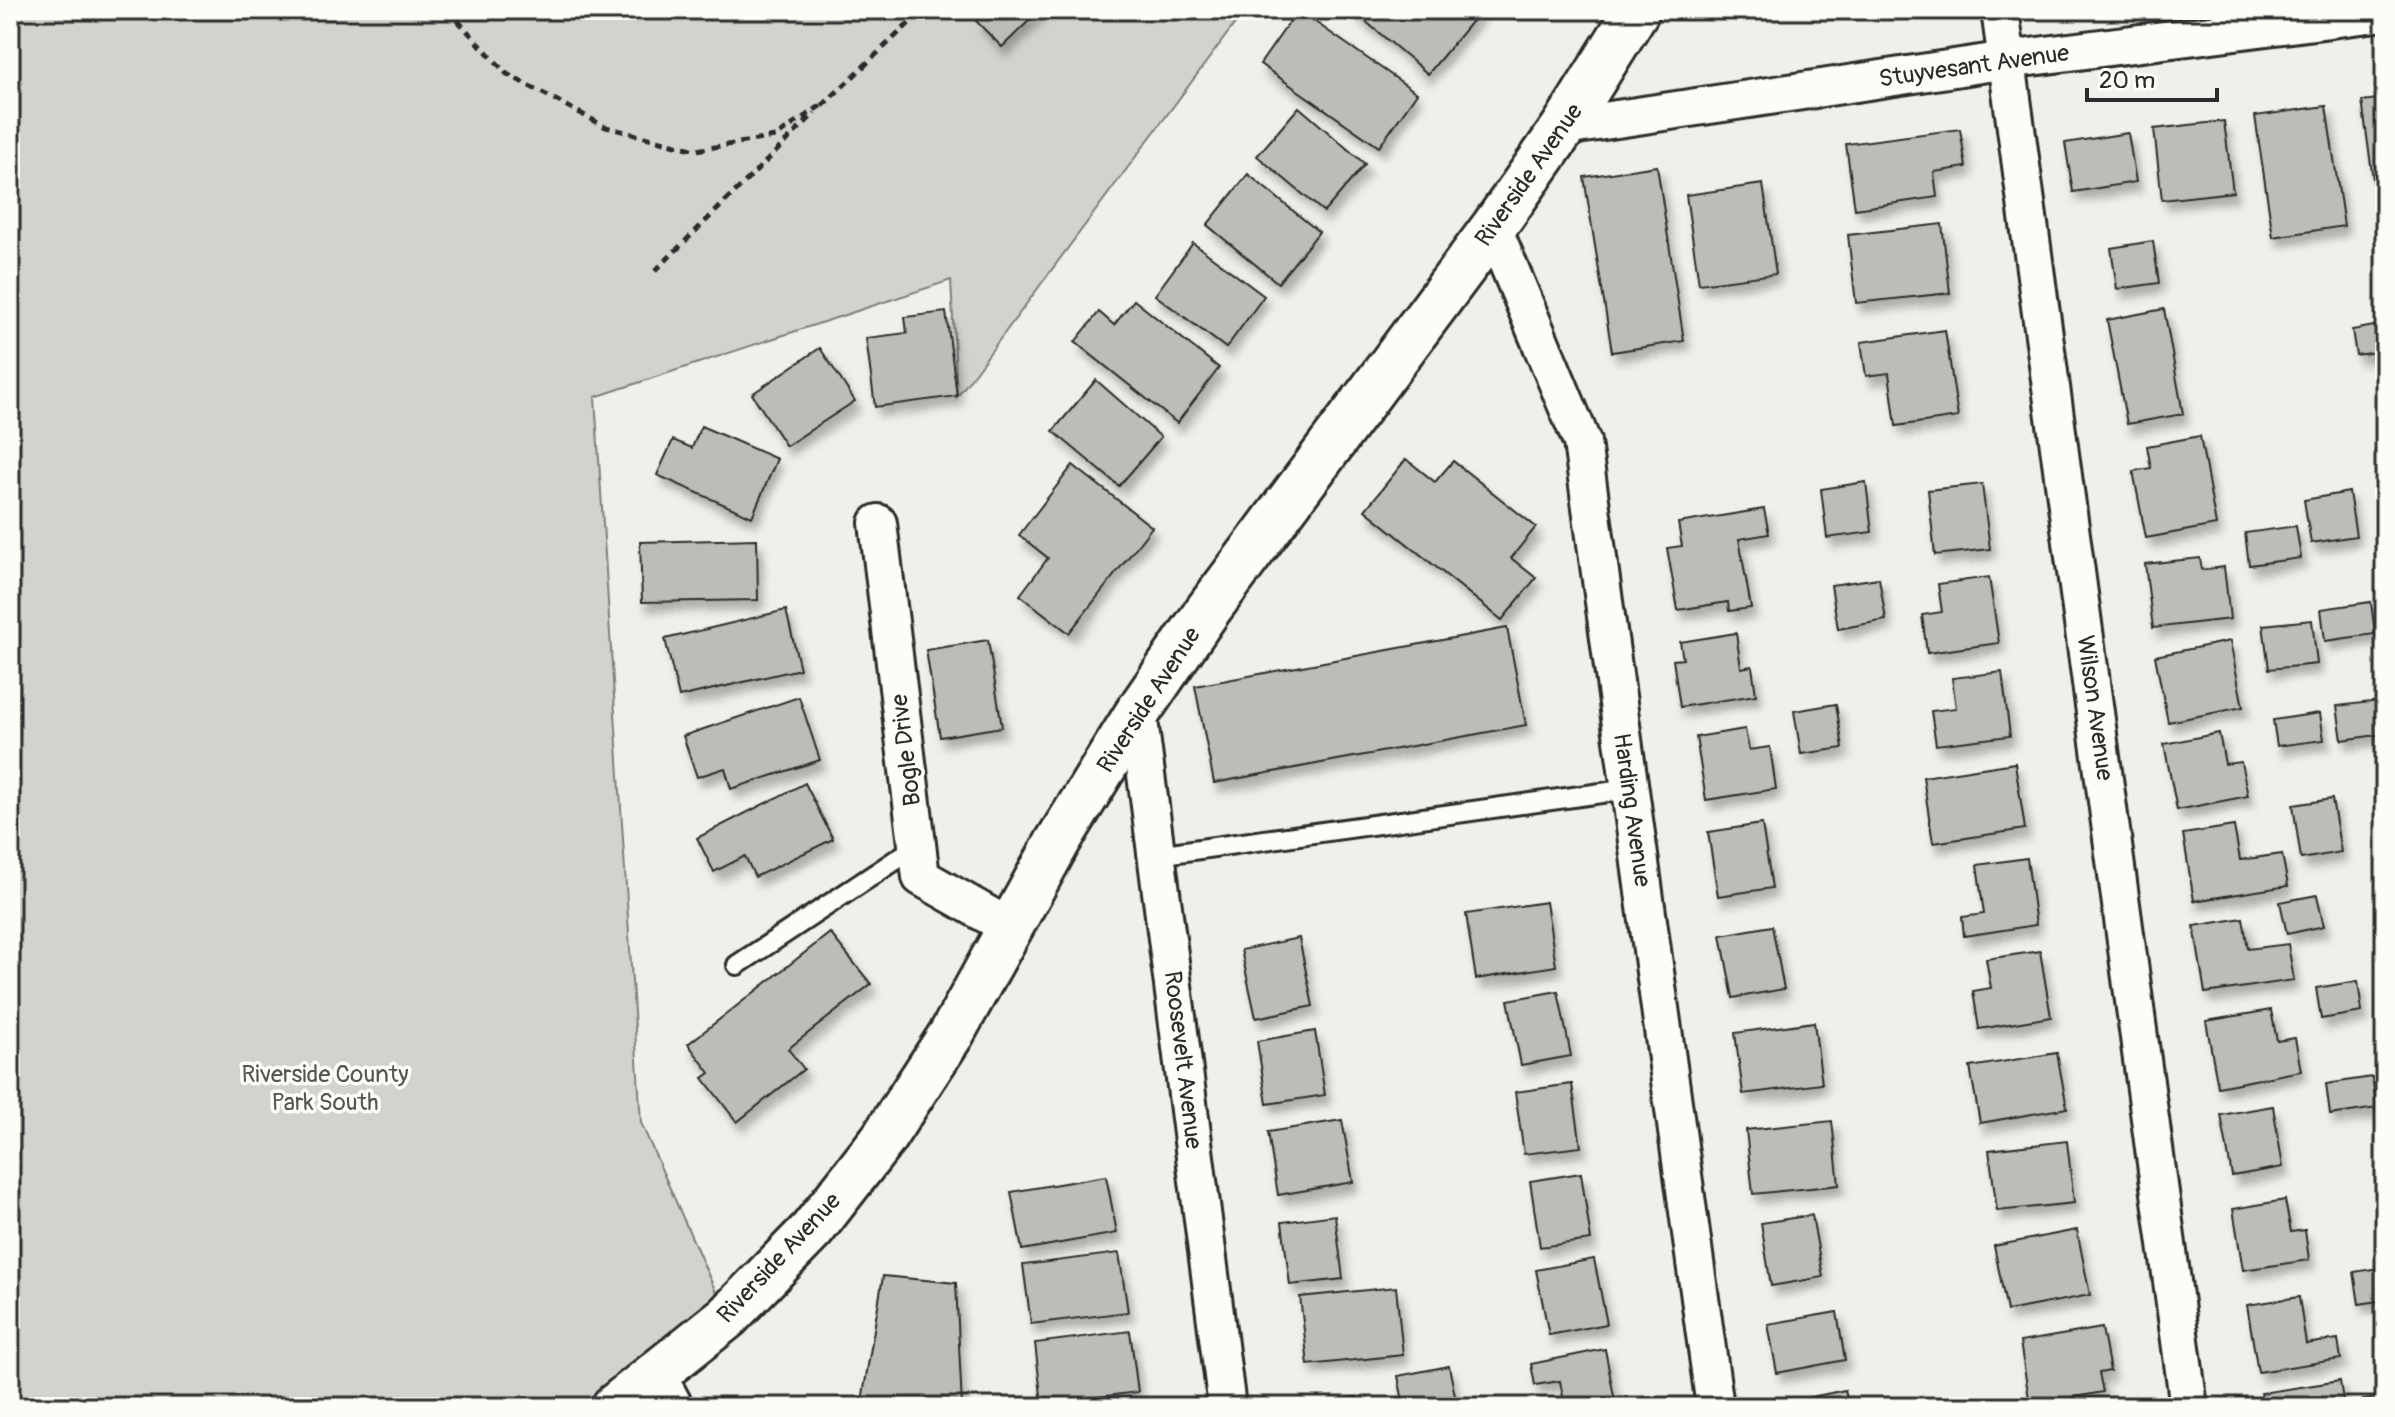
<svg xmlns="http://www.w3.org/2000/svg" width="2395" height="1417" font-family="Pangolin,sans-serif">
  <defs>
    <filter id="shadow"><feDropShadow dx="5" dy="9" stdDeviation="4" flood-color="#0004"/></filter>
  </defs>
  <rect width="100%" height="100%" fill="#f0efeb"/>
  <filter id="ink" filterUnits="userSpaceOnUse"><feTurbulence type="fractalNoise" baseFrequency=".0125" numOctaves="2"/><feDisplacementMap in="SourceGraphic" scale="16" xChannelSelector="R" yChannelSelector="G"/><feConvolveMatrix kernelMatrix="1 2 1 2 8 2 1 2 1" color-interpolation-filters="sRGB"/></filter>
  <g filter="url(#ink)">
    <polygon fill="#d3d2cf" stroke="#7f7e7d" stroke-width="2" points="10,10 1245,10 957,397 951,280 595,397 641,1123 727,1317 614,1407 10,1407"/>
    <g fill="#bdbcb8" stroke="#2b2b2b" stroke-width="2" filter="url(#shadow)">
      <polygon points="988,10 1040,10 1002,47 976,21"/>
      <polygon points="1298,10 1417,93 1379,147 1260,64"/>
      <polygon points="1352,10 1481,10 1428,74"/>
      <polygon points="2385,98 2385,207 2377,208 2362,101"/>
      <polygon points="2326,106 2344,226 2273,237 2255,116"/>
      <polygon points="1299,107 1365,164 1324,212 1257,156"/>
      <polygon points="2224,121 2233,192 2162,200 2154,129"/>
      <polygon points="1960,129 1966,167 1934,172 1937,197 1855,209 1846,144"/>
      <polygon points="2128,133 2136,182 2073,192 2065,143"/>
      <polygon points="1657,166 1684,341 1612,352 1584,177"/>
      <polygon points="1248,174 1319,232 1278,283 1207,225"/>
      <polygon points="1763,184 1776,274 1699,284 1686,195"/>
      <polygon points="1942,224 1950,293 1856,303 1848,235"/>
      <polygon points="2153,241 2159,283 2117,289 2111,248"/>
      <polygon points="1193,243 1264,296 1226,348 1155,295"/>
      <polygon points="1134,300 1219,368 1177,423 1075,342 1099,312 1114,325"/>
      <polygon points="2164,309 2183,414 2127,424 2107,320"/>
      <polygon points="946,312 957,396 875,407 866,338 907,333 905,317"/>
      <polygon points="2385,324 2385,351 2356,355 2352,330"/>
      <polygon points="1945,330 1958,417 1896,426 1889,373 1866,376 1861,342"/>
      <polygon points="820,348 855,401 786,446 752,394"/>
      <polygon points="1096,380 1161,437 1119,486 1053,431"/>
      <polygon points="701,426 777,459 752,517 657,475 673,440 692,448"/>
      <polygon points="2200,436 2216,525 2146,538 2133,471 2151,468 2147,446"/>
      <polygon points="1406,459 1435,482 1453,461 1536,527 1511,558 1536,578 1502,620 1365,510"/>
      <polygon points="1073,465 1152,527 1069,633 1020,595 1048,558 1019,535"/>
      <polygon points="1866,482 1872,532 1827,538 1821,489"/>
      <polygon points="1982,484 1990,549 1935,555 1928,490"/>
      <polygon points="2349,492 2356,536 2311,543 2304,500"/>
      <polygon points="1764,509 1769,534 1739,539 1751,608 1729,611 1728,602 1678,610 1667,548 1682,546 1678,523"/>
      <polygon points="2296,526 2301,558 2249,565 2245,533"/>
      <polygon points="757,539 758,600 642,602 640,542"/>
      <polygon points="2200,558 2202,570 2224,567 2230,619 2153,628 2145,564"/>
      <polygon points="1989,577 1999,643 1927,653 1922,615 1942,612 1938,584"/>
      <polygon points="1879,578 1886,620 1838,629 1831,585"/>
      <polygon points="2371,602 2375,634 2325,641 2321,609"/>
      <polygon points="786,610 800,669 679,697 665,639"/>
      <polygon points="2312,620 2317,664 2269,669 2263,625"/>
      <polygon points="1507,628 1526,725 1214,783 1195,686"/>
      <polygon points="1736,633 1741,668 1752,666 1756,695 1680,707 1673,660 1683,659 1680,642"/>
      <polygon points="988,640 1002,727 940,737 926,650"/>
      <polygon points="2230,641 2243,707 2168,722 2155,656"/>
      <polygon points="2002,672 2010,736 1936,745 1931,711 1956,708 1952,678"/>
      <polygon points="799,697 820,760 731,789 725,768 697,777 683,736"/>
      <polygon points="2379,701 2384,734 2342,740 2337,706"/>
      <polygon points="1836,704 1843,748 1801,754 1794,711"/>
      <polygon points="2320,713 2324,740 2277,746 2273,720"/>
      <polygon points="1745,729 1749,750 1770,747 1776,789 1706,800 1696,737"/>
      <polygon points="2219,733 2225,764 2241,762 2248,796 2177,810 2164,744"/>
      <polygon points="2015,763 2025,829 1933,843 1923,777"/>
      <polygon points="805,783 833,839 755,877 745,856 714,872 697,838"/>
      <polygon points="2332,799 2341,852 2301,859 2293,805"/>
      <polygon points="1762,824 1772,888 1718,896 1708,832"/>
      <polygon points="2234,826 2240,860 2282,854 2288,886 2194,901 2183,834"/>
      <polygon points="2027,858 2036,925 1964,936 1962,917 1984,914 1977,865"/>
      <polygon points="2317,895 2324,926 2287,934 2280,902"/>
      <polygon points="1546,902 1556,966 1476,979 1466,914"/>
      <polygon points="2243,918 2248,949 2288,944 2294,980 2205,993 2194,926"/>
      <polygon points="1772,926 1784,989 1733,998 1721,935"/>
      <polygon points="830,933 871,984 788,1049 804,1069 737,1122 703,1078 710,1073 688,1044"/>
      <polygon points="1299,938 1313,1006 1256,1018 1241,950"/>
      <polygon points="2040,951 2051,1017 1979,1029 1973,991 1991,988 1986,959"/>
      <polygon points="2358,981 2362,1012 2321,1019 2316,988"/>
      <polygon points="1558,991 1571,1056 1521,1065 1508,1000"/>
      <polygon points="2271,1010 2277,1041 2295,1038 2301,1071 2218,1087 2206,1021"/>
      <polygon points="1814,1022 1822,1084 1743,1094 1735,1033"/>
      <polygon points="1315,1031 1325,1095 1267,1104 1257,1041"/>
      <polygon points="2057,1053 2067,1108 1980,1123 1970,1067"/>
      <polygon points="2372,1077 2377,1108 2330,1115 2326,1084"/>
      <polygon points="1572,1084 1581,1147 1524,1154 1515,1092"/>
      <polygon points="2273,1106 2283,1167 2232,1176 2221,1115"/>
      <polygon points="1342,1120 1353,1182 1278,1195 1268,1132"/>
      <polygon points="1832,1121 1839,1185 1753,1194 1746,1130"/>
      <polygon points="2067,1141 2074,1203 1997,1211 1989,1150"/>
      <polygon points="1581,1173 1591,1240 1540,1247 1530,1181"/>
      <polygon points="1106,1176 1117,1233 1022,1250 1011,1192"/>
      <polygon points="2285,1200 2291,1232 2305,1230 2309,1260 2243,1270 2233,1209"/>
      <polygon points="1335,1215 1343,1279 1290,1285 1282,1222"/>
      <polygon points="1812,1215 1823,1277 1771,1286 1761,1223"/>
      <polygon points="2077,1230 2090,1295 2007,1311 1994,1246"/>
      <polygon points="1119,1253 1128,1312 1031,1324 1023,1265"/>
      <polygon points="1594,1259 1607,1324 1549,1335 1536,1270"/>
      <polygon points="2385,1267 2385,1300 2359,1304 2354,1272"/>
      <polygon points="883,1276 956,1283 962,1407 861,1407"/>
      <polygon points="1396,1287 1403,1355 1308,1365 1300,1297"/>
      <polygon points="2299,1297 2306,1344 2338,1339 2341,1359 2258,1372 2247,1305"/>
      <polygon points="1837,1312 1845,1360 1777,1373 1768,1324"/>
      <polygon points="2102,1328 2110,1371 2099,1373 2103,1392 2030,1405 2020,1342"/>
      <polygon points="1130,1331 1138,1392 1042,1404 1035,1343"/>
      <polygon points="1605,1349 1616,1407 1565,1407 1560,1381 1535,1385 1531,1364"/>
      <polygon points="1449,1366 1457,1406 1404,1407 1398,1376"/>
      <polygon points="2340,1381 2344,1407 2264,1407 2261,1393"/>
      <polygon points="1845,1390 1849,1407 1784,1407 1783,1403"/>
      <polygon points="1356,1397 1358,1407 1307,1406"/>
      <polygon points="2385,1397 2385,1407 2365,1407 2363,1400"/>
    </g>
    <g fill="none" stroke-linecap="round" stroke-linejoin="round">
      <defs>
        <g id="lane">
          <polyline points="1157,855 1630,789"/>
          <polyline points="737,965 917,846"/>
        </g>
        <g id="street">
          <polyline points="2000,10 2189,1407"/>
          <polyline points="1564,127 2007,60 2385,12"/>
          <polyline points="1493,228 1582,442 1715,1407"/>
          <polyline points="878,523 921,877 1009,927"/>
          <polyline points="1138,712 1227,1407"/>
        </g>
        <polyline id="secondary" points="654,1377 670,1407"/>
        <polyline id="primary" points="614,1407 727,1317 812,1230 883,1139 952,1033 1057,843 1138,712 1208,610 1493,228 1564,127 1637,10"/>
      </defs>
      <use href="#lane" stroke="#2b2b2b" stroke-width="24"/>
      <use href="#street" stroke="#2b2b2b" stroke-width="42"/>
      <use href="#secondary" stroke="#2b2b2b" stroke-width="50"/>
      <use href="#primary" stroke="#2b2b2b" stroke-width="50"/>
      <g stroke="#2b2b2b" stroke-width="5" stroke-dasharray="8 6" stroke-linecap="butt">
        <polyline points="448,10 507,74 606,127 696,150 775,137 823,104"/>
        <polyline points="822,106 923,10"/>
        <polyline points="655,271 815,113"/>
      </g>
      <use href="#lane" stroke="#fdfcf7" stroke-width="18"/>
      <use href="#street" stroke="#fdfcf7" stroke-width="36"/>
      <use href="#secondary" stroke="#fdfcf7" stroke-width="44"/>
      <use href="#primary" stroke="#fdfcf7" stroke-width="44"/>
    </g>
  </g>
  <g text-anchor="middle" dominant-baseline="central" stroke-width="7" stroke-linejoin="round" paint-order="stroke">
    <g font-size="24" fill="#2b2b2b" stroke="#fdfcf7">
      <text transform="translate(1974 66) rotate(-8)">Stuyvesant Avenue</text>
      <text transform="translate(1529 175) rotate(-55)">Riverside Avenue</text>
      <text transform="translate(1149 700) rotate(-57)">Riverside Avenue</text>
      <text transform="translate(2095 708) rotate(82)">Wilson Avenue</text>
      <text transform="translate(906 750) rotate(-97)">Bogle Drive</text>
      <text transform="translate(1632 810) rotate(82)">Harding Avenue</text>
      <text transform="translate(1183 1060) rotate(83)">Roosevelt Avenue</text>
      <text transform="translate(779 1258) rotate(-47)">Riverside Avenue</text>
    </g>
    <g font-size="24" fill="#555554" stroke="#fdfcf7">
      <text x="325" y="1074">Riverside County<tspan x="325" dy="28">Park South</tspan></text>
    </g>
  </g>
  <rect width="2395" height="1417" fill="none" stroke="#fdfcf7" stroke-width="40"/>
  <rect x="20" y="20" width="2355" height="1377" fill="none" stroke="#2b2b2b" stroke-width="3" filter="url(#ink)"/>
  <path d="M2087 88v12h130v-12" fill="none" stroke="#2b2b2b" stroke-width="4"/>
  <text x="2099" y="88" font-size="24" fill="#2b2b2b" stroke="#fdfcf7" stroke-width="6" paint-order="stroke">20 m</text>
</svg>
